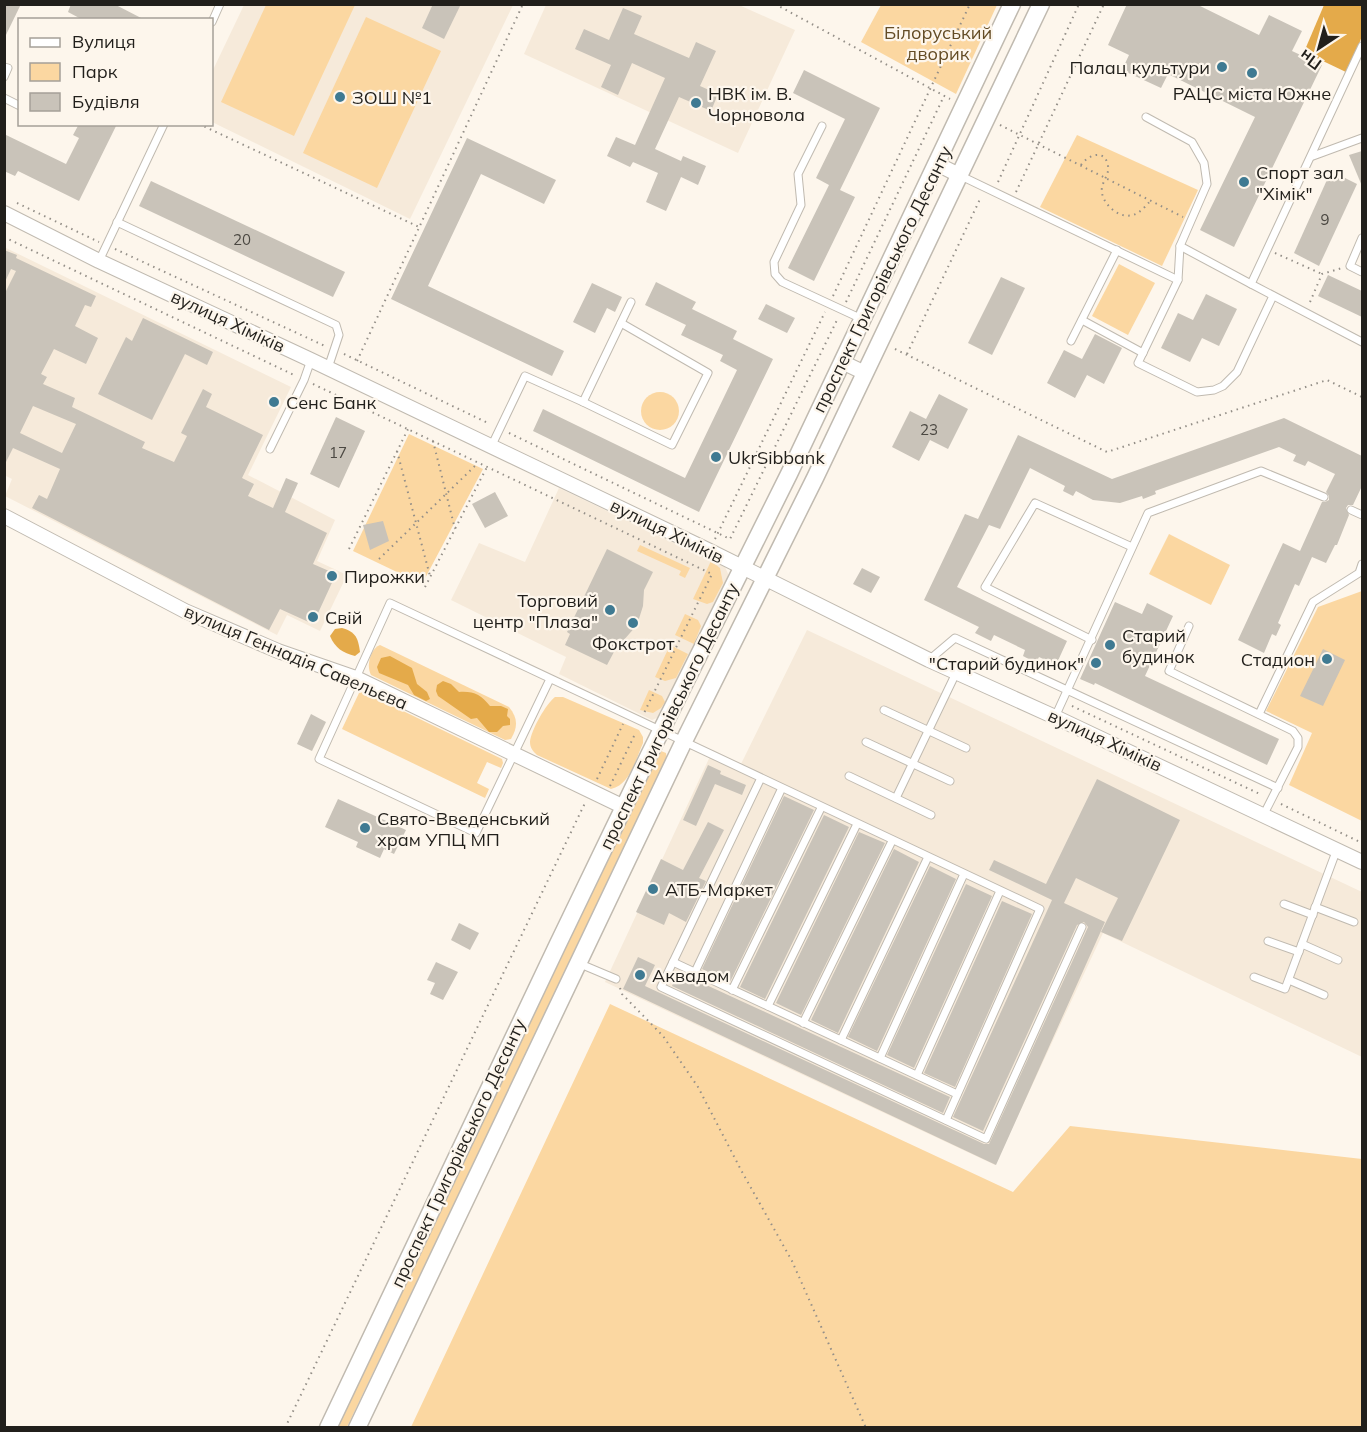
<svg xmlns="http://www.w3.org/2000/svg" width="1367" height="1432" font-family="Mulish,sans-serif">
  <rect width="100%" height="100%" fill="#fdf6ec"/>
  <g fill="#f6eada">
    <polygon points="244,5 513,5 410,219 212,122 212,72"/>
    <polygon points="546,5 739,5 795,30 738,153 524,54"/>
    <polygon points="4,247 291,387 248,475 335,520 317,561 347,575 320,631 287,615 277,635 5,496 12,479 4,475"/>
    <polygon points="559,488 725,567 730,578 659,717 652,720 559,674 566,657 451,600 479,543 525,562"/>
    <polygon points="807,630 1362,892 1362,1057 1103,933 995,1165 605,982 713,750 741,764"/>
  </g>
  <g fill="#fbd7a1">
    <polygon points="266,5 355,5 294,136 221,102"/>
    <polygon points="881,5 997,5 956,94 861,42"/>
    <polygon points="366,17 441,51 377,188 303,153"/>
    <polygon points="1077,135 1198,190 1162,266 1040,207"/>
    <polygon points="1119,264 1155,283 1128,335 1092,316"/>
    <circle cx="660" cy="411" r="19"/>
    <polygon points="409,434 483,469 422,584 353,551"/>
    <polygon points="1169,534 1230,565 1211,605 1149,574"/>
    <polygon points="640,545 690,568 685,578 679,575 681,571 637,551"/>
    <polygon points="711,561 720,568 723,583 713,602 707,604 693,599"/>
    <polygon points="1362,591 1362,821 1289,785 1312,733 1266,711 1318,607"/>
    <polygon points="685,614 698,620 701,626 694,644 675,635"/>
    <path d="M380 645 509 707C518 718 518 727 511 739L505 740 371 675C366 666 370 649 380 645Z"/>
    <polygon points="670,645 688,654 676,678 665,681 655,677"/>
    <polygon points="649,690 662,696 665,702 661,708 653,713 640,710"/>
    <polygon points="364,692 502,759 503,763 501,768 487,762 477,783 489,789 485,798 342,729 359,693"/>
    <path d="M555 697H563L639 730 643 737V743C636 759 630 785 611 789L537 755C533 751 530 748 530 742 531 730 546 704 555 697Z"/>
    <polygon points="661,751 666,753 667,760 347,1427 337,1428 658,753"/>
    <polygon points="610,1004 1013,1192 1070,1126 1362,1159 1362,1427 411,1427"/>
  </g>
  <g fill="#e4aa4a">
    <polygon points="1324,5 1362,5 1362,36 1348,73 1304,52"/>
    <path d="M342 628C356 632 358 638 360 652L355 656C343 653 335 648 330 636L335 629Z"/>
    <polygon points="390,656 412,668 417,684 427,692 430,699 426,701 414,695 408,685 379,673 377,667 381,658"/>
    <path d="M443 681 451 684 459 692C474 691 481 695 490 706H501L508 709 507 716 510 719V725L503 726 497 732H489L477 718 471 719 438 696 436 691 437 685Z"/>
  </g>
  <g fill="#c9c3b9" fill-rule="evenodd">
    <polygon points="4,4 21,4 4,39"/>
    <polygon points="71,4 114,4 145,20 83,20 68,12"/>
    <polygon points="433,4 461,4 444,39 422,28"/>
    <polygon points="1127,4 1196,4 1259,35 1269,15 1302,31 1292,51 1322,65 1234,247 1200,230 1255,117 1168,74 1161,88 1122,70 1129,55 1108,45"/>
    <polygon points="623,8 642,16 634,34 689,58 696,42 716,51 700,86 718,94 711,111 679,97 655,149 681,161 683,156 706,166 698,185 681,177 666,211 646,202 658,173 633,162 630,167 607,156 616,137 635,145 665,78 632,63 618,95 601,87 611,65 575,49 584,29 609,40"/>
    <polygon points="804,70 880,108 840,190 855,197 814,281 788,268 829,185 816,178 845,119 793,93"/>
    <polygon points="79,124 117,124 79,201 18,171 15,176 4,171 4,134 66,164 79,138 73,135"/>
    <polygon points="467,138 556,180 544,204 481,174 428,286 564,351 552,376 391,299"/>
    <polygon points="1362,151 1362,186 1349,155"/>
    <polygon points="1331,171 1357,184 1319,266 1294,253"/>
    <polygon points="151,181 345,272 333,297 139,206"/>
    <path d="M4 250 17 255 16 258 96 296 91 307 85 305 75 326 98 338 86 364 54 349 41 374 47 377 43 384 75 398 72 407 145 442 142 448 174 462 187 436 181 433 203 389 212 394 206 407 263 435 242 478 254 484 248 496 273 508 286 478 298 483 285 512 327 533 313 564 336 574 313 624 280 609 269 630 32 508 39 495 47 499 60 469 13 448 4 466V295L16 271 11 269 4 284ZM33 406 76 424 62 453 20 433Z"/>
    <polygon points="1328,275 1362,291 1362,317 1318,296"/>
    <polygon points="1001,277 1025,288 992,355 968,343"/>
    <polygon points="656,282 696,302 692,309 737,331 733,339 773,359 699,512 533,431 543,409 685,478 737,370 720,361 723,355 681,335 686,325 645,305"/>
    <polygon points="592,283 622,297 615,312 607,308 595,333 573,322"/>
    <polygon points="1206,294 1237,309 1219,346 1202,338 1190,362 1161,348 1178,313 1193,320"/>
    <polygon points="766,304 795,318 787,333 758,319"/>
    <polygon points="143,318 213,352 207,365 185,354 152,420 98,394 126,337 132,341"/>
    <polygon points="1095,334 1122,348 1104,384 1087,375 1075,398 1047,383 1064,350 1082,359"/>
    <polygon points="939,394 968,409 948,449 930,440 919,461 892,447 910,411 926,419"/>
    <polygon points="336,417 365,431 339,488 310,474"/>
    <polygon points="1284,418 1362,456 1362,486 1353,505 1348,505 1346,508 1349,515 1337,545 1335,545 1326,563 1312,557 1299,586 1295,584 1278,623 1281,625 1276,636 1272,634 1264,653 1238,640 1283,543 1300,551 1322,502 1325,502 1329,500 1329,496 1326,492 1335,474 1308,461 1305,466 1293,461 1296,455 1279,447 1155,491 1156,494 1143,499 1142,496 1120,503 1093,500 1076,491 1073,496 1063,491 1065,486 1030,468 1000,529 989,525 957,587 1067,641 1056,665 1039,657 1036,663 1023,656 1025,650 994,635 991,641 975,633 979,627 924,600 965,514 978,519 1018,435 1112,479"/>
    <polygon points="495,492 508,516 485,528 472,504"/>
    <polygon points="383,521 389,541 370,550 363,525"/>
    <polygon points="607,549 653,572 644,590 643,606 637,625 615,650 607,665 565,645 570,634 567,632"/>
    <polygon points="862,568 880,577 871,593 853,584"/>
    <polygon points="1115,602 1142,614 1147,603 1173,616 1145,676 1279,739 1267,765 1095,683 1094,685 1080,679"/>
    <polygon points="1323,649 1345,660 1323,706 1300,696"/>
    <polygon points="311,714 326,722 312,751 297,744"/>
    <polygon points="708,765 721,771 720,774 746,785 742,795 715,784 696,826 683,820"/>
    <polygon points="1097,779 1180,820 1122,941 1101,932 1118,898 1076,878 1064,903 1105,922 996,1165 623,989 638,957 655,965 645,986 984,1144 989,1144 1088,927 1084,922 1077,925 983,1131 953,1117 1052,900 989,870 994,860 1046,884"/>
    <polygon points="784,796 814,810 730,982 702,969"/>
    <polygon points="338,799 406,830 394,854 384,849 380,858 356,847 358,842 325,827"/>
    <polygon points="824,815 849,827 765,999 740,987"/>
    <polygon points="708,822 724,830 699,878 706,881 686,922 669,913 664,925 636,912 661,859 683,870"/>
    <polygon points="859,832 885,843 801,1015 776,1003"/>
    <polygon points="894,849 919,862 838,1033 811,1020"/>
    <polygon points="930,866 956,879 877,1051 848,1037"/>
    <polygon points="966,884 992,896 914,1068 887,1055"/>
    <polygon points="1002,901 1032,914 955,1087 924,1073"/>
    <polygon points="459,923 479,933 470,950 451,940"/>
    <polygon points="436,962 458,972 443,1000 430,994 435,983 427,980"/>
    <polygon points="678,972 950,1097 943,1113 672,986"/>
  </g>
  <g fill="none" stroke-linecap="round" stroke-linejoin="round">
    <defs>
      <g id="service">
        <polyline points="212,22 220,4"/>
        <polyline points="4,67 8,68 4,77"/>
        <polyline points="4,98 20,106"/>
        <polyline points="1146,117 1192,142 1204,163 1207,184 1180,246 1178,280 1138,363 1197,392 1214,390 1223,386 1237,372 1273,296"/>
        <polyline points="822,126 798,174 801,205 774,262 775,274 782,282 862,319"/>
        <polyline points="1313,156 1362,138"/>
        <polyline points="959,175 1178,280"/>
        <polyline points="117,222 336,325 339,335 328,368"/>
        <polyline points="1362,238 1350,266 1362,272"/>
        <polyline points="1180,246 1251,284 1362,46"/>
        <polyline points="99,261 164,124"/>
        <polyline points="1251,284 1362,342"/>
        <polyline points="1082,320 1143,353"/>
        <polyline points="1071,341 1117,250"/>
        <polyline points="583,402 672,445 708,373 621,323"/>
        <polyline points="491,447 525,376 583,402 631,302"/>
        <polyline points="270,449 304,380 311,360"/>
        <polyline points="1351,510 1362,515"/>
        <polyline points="1189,626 1169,671 1293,731 1298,738 1298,747 1264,814"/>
        <polyline points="1092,640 985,587 1035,503 1132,547"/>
        <polyline points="929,660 955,638 1278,788"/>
        <path d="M550 679 476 833 319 759 390 603C607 706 823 809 1040 909L946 1120"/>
        <polyline points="884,710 966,748"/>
        <polyline points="1259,714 1313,602 1359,573 1362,564"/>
        <polyline points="1055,717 1148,513 1261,471 1324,497"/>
        <polyline points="866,742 950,781"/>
        <polyline points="849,776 931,815"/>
        <polyline points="760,780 661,987 986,1139 1082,927"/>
        <polyline points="896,798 956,673"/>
        <polyline points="1284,904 1313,915"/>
        <polyline points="1315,907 1354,922"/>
        <polyline points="1268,941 1299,952"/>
        <polyline points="1302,944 1338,960"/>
        <polyline points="673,962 957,1094"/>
        <polyline points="578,963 616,979"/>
        <polyline points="695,972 781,790"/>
        <polyline points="1254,977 1285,989 1337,849"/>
        <polyline points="1289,980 1324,995"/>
        <polyline points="732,990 821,808"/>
        <polyline points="768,1006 857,824"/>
        <polyline points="803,1023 892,841"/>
        <polyline points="841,1040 928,857"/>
        <polyline points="880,1058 964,874"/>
        <polyline points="917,1075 1000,891"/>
      </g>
      <g id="minor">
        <polyline points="937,164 959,175"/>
        <polyline points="4,213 99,261 311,360 710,551 929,660 1055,717 1362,862"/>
        <polyline points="842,362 865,373"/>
        <polyline points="4,516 185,611 278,651 356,678 624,807"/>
      </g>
      <g id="tertiary">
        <polyline points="328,1428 557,946 649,755 789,474 1012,4"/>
        <polyline points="357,1428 683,743 815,478 1041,4"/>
      </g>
    </defs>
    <use href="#service" stroke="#c0bab0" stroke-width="9"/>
    <use href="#minor" stroke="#c0bab0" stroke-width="16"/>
    <use href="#tertiary" stroke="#c0bab0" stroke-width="19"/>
    <g stroke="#948f88" stroke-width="2" stroke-dasharray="1.5 4.5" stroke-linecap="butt">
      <polyline points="775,4 950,99"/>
      <polyline points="199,124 419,227"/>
      <polyline points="1000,125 1183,217"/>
      <path d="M1081 165C1088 155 1105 148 1108 166 1110 175 1100 183 1102 193 1104 205 1119 219 1133 215 1140 213 1146 206 1151 200"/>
      <polyline points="998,182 1079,4"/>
      <polyline points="1016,192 1104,4"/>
      <polyline points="17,203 99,242"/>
      <polyline points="4,237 294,375"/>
      <polyline points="115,249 325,346"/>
      <polyline points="1275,253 1322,274"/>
      <polyline points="833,296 970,4"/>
      <polyline points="846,302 944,96"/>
      <polyline points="1310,302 1322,274 1342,268"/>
      <polyline points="895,349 1107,452 1327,380 1362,397"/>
      <polyline points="344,354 490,424"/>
      <polyline points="907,354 981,197"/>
      <polyline points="357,361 523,4"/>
      <polyline points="313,384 712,574 644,713"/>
      <polyline points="509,433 730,539 838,318"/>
      <polyline points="433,441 455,529"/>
      <polyline points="397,451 430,576"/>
      <polyline points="715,539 825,312"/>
      <polyline points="349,549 408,429"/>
      <polyline points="379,559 478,463"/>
      <polyline points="425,587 487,467"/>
      <polyline points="1072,706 1262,795"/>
      <polyline points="597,779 623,724"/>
      <polyline points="610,786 636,732"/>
      <polyline points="1281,804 1362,843"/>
      <polyline points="620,988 622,994 663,1036 698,1087 741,1170 792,1261 866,1428"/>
      <polyline points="285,1428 585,803"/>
    </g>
    <use href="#service" stroke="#fff" stroke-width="7"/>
    <use href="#minor" stroke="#fff" stroke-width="14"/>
    <use href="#tertiary" stroke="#fff" stroke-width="16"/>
  </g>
  <g fill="#3f7a92" stroke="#fdf6ec" stroke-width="2">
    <circle cx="1222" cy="67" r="6"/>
    <circle cx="1252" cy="73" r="6"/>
    <circle cx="340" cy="97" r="6"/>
    <circle cx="696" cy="103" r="6"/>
    <circle cx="1244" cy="182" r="6"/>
    <circle cx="274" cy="402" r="6"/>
    <circle cx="716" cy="457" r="6"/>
    <circle cx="332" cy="576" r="6"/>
    <circle cx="610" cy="610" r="6"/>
    <circle cx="313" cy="617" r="6"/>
    <circle cx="633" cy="623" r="6"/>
    <circle cx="1110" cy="645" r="6"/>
    <circle cx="1327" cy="659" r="6"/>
    <circle cx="1096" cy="663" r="6"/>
    <circle cx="365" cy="828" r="6"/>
    <circle cx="653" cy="889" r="6"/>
    <circle cx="640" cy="975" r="6"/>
  </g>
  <g text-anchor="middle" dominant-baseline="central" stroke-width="4.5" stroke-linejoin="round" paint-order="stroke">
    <g font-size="15" fill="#4b4842">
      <text x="1325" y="219">9</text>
      <text x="242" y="239">20</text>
      <text x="929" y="429">23</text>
      <text x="338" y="452">17</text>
    </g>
    <g font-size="18" fill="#644c25" stroke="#fdf6ec">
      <text x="938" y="32">Білоруський<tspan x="938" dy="21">дворик</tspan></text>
    </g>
    <g font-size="18" fill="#211f1b" stroke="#fdf6ec" text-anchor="start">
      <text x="1210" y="67" text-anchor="end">Палац культури</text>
      <text x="708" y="93">НВК ім. В.<tspan x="708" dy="21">Чорновола</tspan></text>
      <text x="1252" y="93" text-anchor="middle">РАЦС міста Южне</text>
      <text x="352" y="97">ЗОШ №1</text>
      <text x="1256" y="172">Спорт зал<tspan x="1256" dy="21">"Хімік"</tspan></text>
      <text x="286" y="402">Сенс Банк</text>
      <text x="728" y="457">UkrSibbank</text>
      <text x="344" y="576">Пирожки</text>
      <text x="598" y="600" text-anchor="end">Торговий<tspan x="598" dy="21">центр "Плаза"</tspan></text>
      <text x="325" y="617">Свій</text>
      <text x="1122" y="635">Старий<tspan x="1122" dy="21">будинок</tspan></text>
      <text x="633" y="643" text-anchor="middle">Фокстрот</text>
      <text x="1315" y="659" text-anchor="end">Стадион</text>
      <text x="1084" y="663" text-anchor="end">"Старий будинок"</text>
      <text x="377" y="818">Свято-Введенський<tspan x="377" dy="21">храм УПЦ МП</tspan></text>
      <text x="665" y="889">АТБ-Маркет</text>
      <text x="652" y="975">Аквадом</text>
    </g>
    <g font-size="18" fill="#211f1b" stroke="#fdf6ec">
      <text transform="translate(882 279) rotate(-64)">проспект Григорівського Десанту</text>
      <text transform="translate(228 321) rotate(25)">вулиця Хіміків</text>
      <text transform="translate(667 531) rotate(26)">вулиця Хіміків</text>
      <text transform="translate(296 657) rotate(23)">вулиця Геннадія Савельєва</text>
      <text transform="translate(669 716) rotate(-64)">проспект Григорівського Десанту</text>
      <text transform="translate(1105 740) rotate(25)">вулиця Хіміків</text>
      <text transform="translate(458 1153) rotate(-65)">проспект Григорівського Десанту</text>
    </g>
  </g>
  <rect width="1367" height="1432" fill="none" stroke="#211f1b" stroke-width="12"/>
  <rect x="18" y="18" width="195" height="108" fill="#fdf6ec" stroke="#a5a098" stroke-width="1.5"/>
  <rect x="30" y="38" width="30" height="9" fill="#ffffff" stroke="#a5a098" stroke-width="1.5"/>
  <text x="72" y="48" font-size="18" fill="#211f1b">Вулиця</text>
  <rect x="30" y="63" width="30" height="18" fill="#fbd7a1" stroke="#a5a098" stroke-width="1.5"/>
  <text x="72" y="78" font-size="18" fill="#211f1b">Парк</text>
  <rect x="30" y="93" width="30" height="18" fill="#c9c3b9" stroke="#a5a098" stroke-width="1.5"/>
  <text x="72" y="108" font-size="18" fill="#211f1b">Будівля</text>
  <g transform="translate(1319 48) rotate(216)" stroke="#fdf6ec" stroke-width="4.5" paint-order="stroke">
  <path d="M0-4.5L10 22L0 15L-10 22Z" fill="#211f1b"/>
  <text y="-9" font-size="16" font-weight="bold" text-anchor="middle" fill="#211f1b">Пн</text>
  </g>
</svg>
